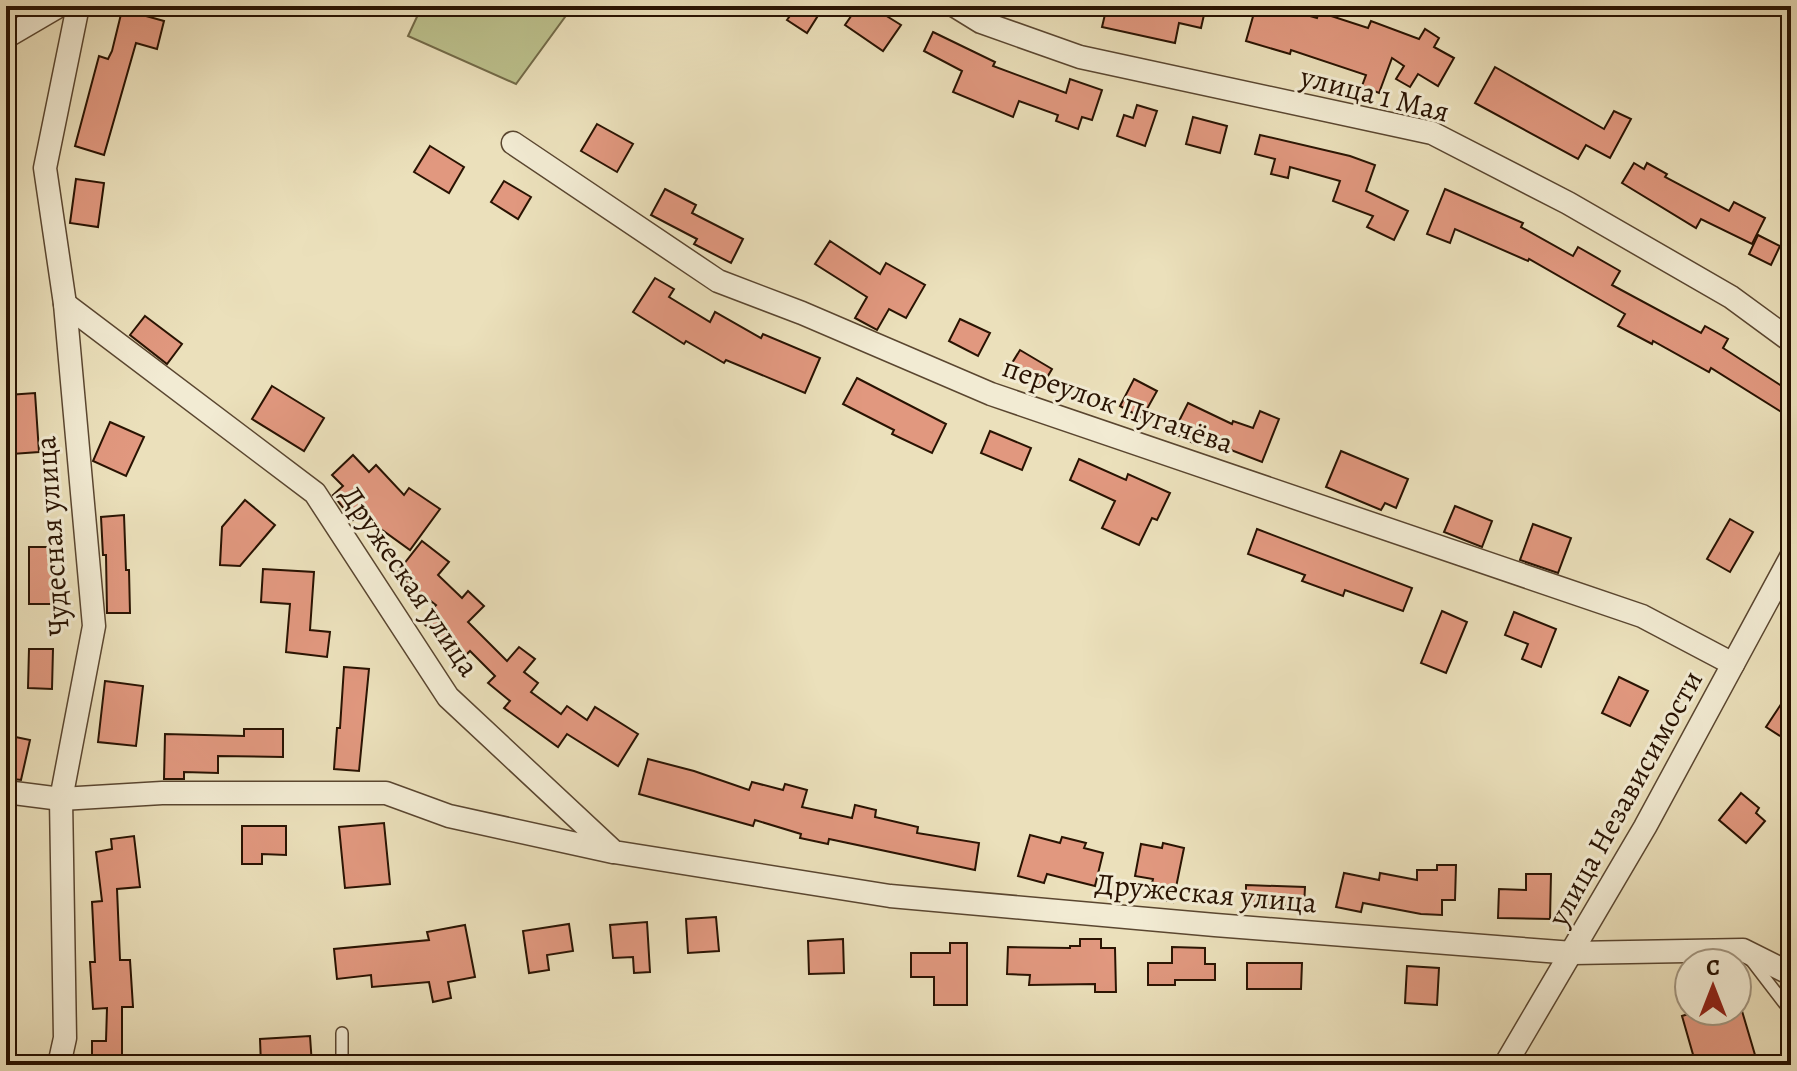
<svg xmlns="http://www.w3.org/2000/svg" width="1797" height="1071" font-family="Alegreya,serif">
  <rect width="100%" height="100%" fill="#ebe0bb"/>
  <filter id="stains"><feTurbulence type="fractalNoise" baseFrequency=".0025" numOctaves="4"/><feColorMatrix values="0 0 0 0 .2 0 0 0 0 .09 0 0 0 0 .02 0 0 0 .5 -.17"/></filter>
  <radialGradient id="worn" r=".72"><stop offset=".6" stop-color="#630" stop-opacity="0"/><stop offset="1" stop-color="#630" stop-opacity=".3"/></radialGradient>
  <polygon fill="#bcc18d" stroke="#726a48" stroke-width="2" points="422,6 573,6 516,84 408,36"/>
  <g fill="#e1987f" stroke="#291302" stroke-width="2">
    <polygon points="123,6 148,6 146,16 164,21 157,49 136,43 104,155 75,146 99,56 108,59 112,51"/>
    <polygon points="797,6 806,6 819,14 807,33 787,20"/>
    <polygon points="858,6 891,6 885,15 901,25 883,51 845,25"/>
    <polygon points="1107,6 1206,6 1201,28 1179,23 1175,43 1102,27"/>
    <polygon points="1256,6 1275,6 1317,18 1319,12 1368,28 1371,21 1419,39 1425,29 1439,38 1434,47 1454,58 1438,86 1418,74 1410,87 1396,79 1404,66 1392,58 1379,93 1362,86 1366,75 1291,50 1290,54 1246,41"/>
    <polygon points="933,32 995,62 993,66 1066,93 1070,79 1102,90 1092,120 1082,117 1078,129 1056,121 1058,115 1019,101 1013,117 953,92 962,71 924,51"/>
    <polygon points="1495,67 1604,129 1614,111 1631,119 1610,158 1586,145 1578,159 1475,103"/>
    <polygon points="1137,105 1157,111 1145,146 1117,136 1124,115 1133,118"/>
    <polygon points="1193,117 1227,126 1220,153 1186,144"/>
    <polygon points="597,124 633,144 617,172 581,151"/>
    <polygon points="1260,135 1350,156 1375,165 1366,191 1408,211 1394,240 1367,227 1373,216 1333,201 1340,181 1290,167 1288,178 1271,174 1275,159 1255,154"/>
    <polygon points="430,146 464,167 449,193 414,172"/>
    <polygon points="1634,163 1644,169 1647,163 1667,174 1665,177 1729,211 1734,202 1765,218 1752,244 1701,219 1696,228 1622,183"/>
    <polygon points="76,179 104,183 98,227 70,223"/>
    <polygon points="504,181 531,197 518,219 491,202"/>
    <polygon points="665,189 696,205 692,213 743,239 731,263 694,244 697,239 651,215"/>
    <polygon points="1445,189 1523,223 1521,227 1573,256 1578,247 1620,271 1612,285 1701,333 1705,326 1728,339 1723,348 1791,392 1791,418 1711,368 1709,372 1653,341 1652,344 1618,326 1625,314 1529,259 1528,261 1455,229 1450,243 1427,234"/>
    <polygon points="1758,235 1780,246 1771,265 1749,254"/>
    <polygon points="830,241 880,274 886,263 925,285 906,318 889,309 877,330 855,318 867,297 815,264"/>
    <polygon points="655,278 674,289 669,297 710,322 715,312 761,338 763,334 820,358 805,393 726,360 724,363 686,341 684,344 633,312"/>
    <polygon points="145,316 182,344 167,364 130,335"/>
    <polygon points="960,319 990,333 978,356 949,341"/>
    <polygon points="1020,350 1052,369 1042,386 1009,368"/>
    <polygon points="857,378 946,424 932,453 892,434 894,430 843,404"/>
    <polygon points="1134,379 1157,391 1142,418 1120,406"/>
    <polygon points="272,386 324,418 304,451 252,419"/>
    <polygon points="35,393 39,452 12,454 8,395"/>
    <polygon points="1188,403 1232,424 1233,421 1253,428 1260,411 1279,419 1262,462 1200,438 1197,445 1173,433"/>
    <polygon points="110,422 144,437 126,476 93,461"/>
    <polygon points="990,431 1031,448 1022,470 981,453"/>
    <polygon points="1341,451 1408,479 1396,508 1385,503 1381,510 1326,487"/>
    <polygon points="353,455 369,472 376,465 404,495 409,488 440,509 410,550 360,514 353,520 333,495 343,486 332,475"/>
    <polygon points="1079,459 1126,480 1128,474 1170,493 1157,520 1152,518 1139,545 1102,528 1115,501 1070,480"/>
    <polygon points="245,500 275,525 240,566 220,565 222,527"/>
    <polygon points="1455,506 1492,521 1482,547 1444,532"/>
    <polygon points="124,515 126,570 129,570 130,613 107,613 106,555 103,555 101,517"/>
    <polygon points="1730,519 1753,532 1730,572 1707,559"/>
    <polygon points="1533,524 1571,538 1558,573 1520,560"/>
    <polygon points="1257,529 1412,588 1403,611 1345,590 1343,596 1302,581 1305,575 1248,554"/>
    <polygon points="422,541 449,562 438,575 462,598 468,591 484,606 468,622 507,661 519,647 535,659 524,672 538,683 531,692 561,714 567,706 587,720 595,707 638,734 618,766 567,734 558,747 504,708 510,701 488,683 495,676 470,651 462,659 421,621 436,605 396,574"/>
    <rect x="29" y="547" width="24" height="57"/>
    <polygon points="263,569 314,572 310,630 330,632 327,657 286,652 290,604 261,602"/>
    <polygon points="1442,611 1467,622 1446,673 1421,663"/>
    <polygon points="1514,612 1556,629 1541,667 1522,659 1528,644 1505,635"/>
    <polygon points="29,649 53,649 52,689 28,688"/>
    <polygon points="344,667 369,669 359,771 334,769 337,728 340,728"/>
    <polygon points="1619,677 1648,691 1630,726 1602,713"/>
    <polygon points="105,681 143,686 136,746 98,742"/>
    <polygon points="1791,689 1791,743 1766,727"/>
    <polygon points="244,729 283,729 283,757 218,756 218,773 184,772 184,779 164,779 165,734 244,736"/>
    <polygon points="6,735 30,740 21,780 6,778"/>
    <polygon points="648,759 694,771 749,790 752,782 783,790 785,784 807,790 802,807 852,818 855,805 876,810 875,817 918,827 917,833 979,843 975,870 829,839 828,844 800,838 801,834 755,820 753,826 639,794"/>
    <polygon points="1741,793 1759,808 1756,813 1765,821 1746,843 1719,820"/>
    <polygon points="384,823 390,884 345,888 339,827"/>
    <polygon points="242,826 286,826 286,855 262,854 262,864 242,864"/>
    <polygon points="1030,835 1060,843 1062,837 1086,843 1084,848 1103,853 1095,886 1047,874 1044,883 1018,876"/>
    <polygon points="134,836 140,887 117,889 120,960 130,960 133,1007 122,1007 122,1065 92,1065 92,1041 106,1041 107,1008 93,1009 90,962 95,962 92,902 102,901 96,852 112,849 111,839"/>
    <polygon points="1163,843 1184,848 1173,902 1149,897 1153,879 1135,876 1141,844 1162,848"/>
    <polygon points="1437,865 1456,865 1455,900 1442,900 1442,915 1421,914 1363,903 1361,912 1336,907 1344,873 1379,880 1380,873 1417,880 1417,870 1437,870"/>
    <polygon points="1526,874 1551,874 1550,919 1498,918 1499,889 1526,890"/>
    <polygon points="1246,885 1305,887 1304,906 1246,905"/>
    <polygon points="716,917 719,951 688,953 686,919"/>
    <polygon points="647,922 650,972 634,973 633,957 613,958 610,925"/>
    <polygon points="569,924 573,951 547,955 549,970 529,973 523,931"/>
    <polygon points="465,925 475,977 448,982 451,998 433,1002 429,982 372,987 371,975 337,979 334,949 429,940 427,932"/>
    <polygon points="843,939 844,973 809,974 808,941"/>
    <polygon points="1080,939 1101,939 1101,948 1115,948 1116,992 1095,992 1095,984 1029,985 1030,975 1007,974 1008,947 1070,948 1070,946 1080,946"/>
    <polygon points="950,943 967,943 967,1005 934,1005 934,977 911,977 911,953 950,953"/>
    <polygon points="1172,947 1205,948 1205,964 1215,964 1215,980 1175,980 1175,985 1148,985 1148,963 1172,963"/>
    <polygon points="1247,963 1302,963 1301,989 1247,989"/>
    <polygon points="1407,966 1439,968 1437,1005 1405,1003"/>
    <polygon points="1698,1011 1742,1011 1758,1065 1696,1065 1682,1016"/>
    <polygon points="310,1036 312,1065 261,1065 260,1039"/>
  </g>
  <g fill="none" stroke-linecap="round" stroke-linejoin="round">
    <defs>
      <g id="lane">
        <polyline points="1751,960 1791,1012"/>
        <polyline points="342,1033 342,1065"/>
      </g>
      <g id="street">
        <polyline points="955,6 981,22 1080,57 1432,133 1568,203 1731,297 1791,341"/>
        <polyline points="6,37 59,6"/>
        <polyline points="513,143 718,281 802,313 991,394 1642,616 1733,664"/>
        <polyline points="65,304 315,493 448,697 614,852 890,896 1215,925 1573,953 1743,950 1791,974"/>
        <polyline points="6,792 61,799 162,793 386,793 449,816 613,852"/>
        <polyline points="59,1065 65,1038 61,799 94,626 65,304 45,168 78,6"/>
        <polyline points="1505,1065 1645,827 1791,557"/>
      </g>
    </defs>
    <use href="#lane" stroke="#5a4630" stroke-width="14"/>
    <use href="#street" stroke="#5a4630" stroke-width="25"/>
    <use href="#lane" stroke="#f2ebd3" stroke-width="11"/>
    <use href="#street" stroke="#f2ebd3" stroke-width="22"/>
  </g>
  <g text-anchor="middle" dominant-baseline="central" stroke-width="6" stroke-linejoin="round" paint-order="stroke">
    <g font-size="30" fill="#291302" stroke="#f2ebd3">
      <text transform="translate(1375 94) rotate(14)">улица 1 Мая</text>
      <text transform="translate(1118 405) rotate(19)">переулок Пугачёва</text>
      <text transform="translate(52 536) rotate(-94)">Чудесная улица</text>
      <text transform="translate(410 581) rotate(56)">Дружеская улица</text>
      <text transform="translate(1625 798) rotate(-61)">улица Независимости</text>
      <text transform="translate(1206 893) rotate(5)">Дружеская улица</text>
    </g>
  </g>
  <rect width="1797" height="1071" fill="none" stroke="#ebe0bb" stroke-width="32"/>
  <rect x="8" y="8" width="1781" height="1055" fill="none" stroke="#291302" stroke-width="4"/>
  <rect x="16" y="16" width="1765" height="1039" fill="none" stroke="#291302" stroke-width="2"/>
  <g transform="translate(1713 987)"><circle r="38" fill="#f2ebd3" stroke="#a2957f" stroke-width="2"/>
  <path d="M0-6L14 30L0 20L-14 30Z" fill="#8f2418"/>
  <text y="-12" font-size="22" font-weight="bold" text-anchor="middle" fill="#291302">С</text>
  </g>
  <rect width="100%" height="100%" filter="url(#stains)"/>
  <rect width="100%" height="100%" fill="url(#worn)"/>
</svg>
